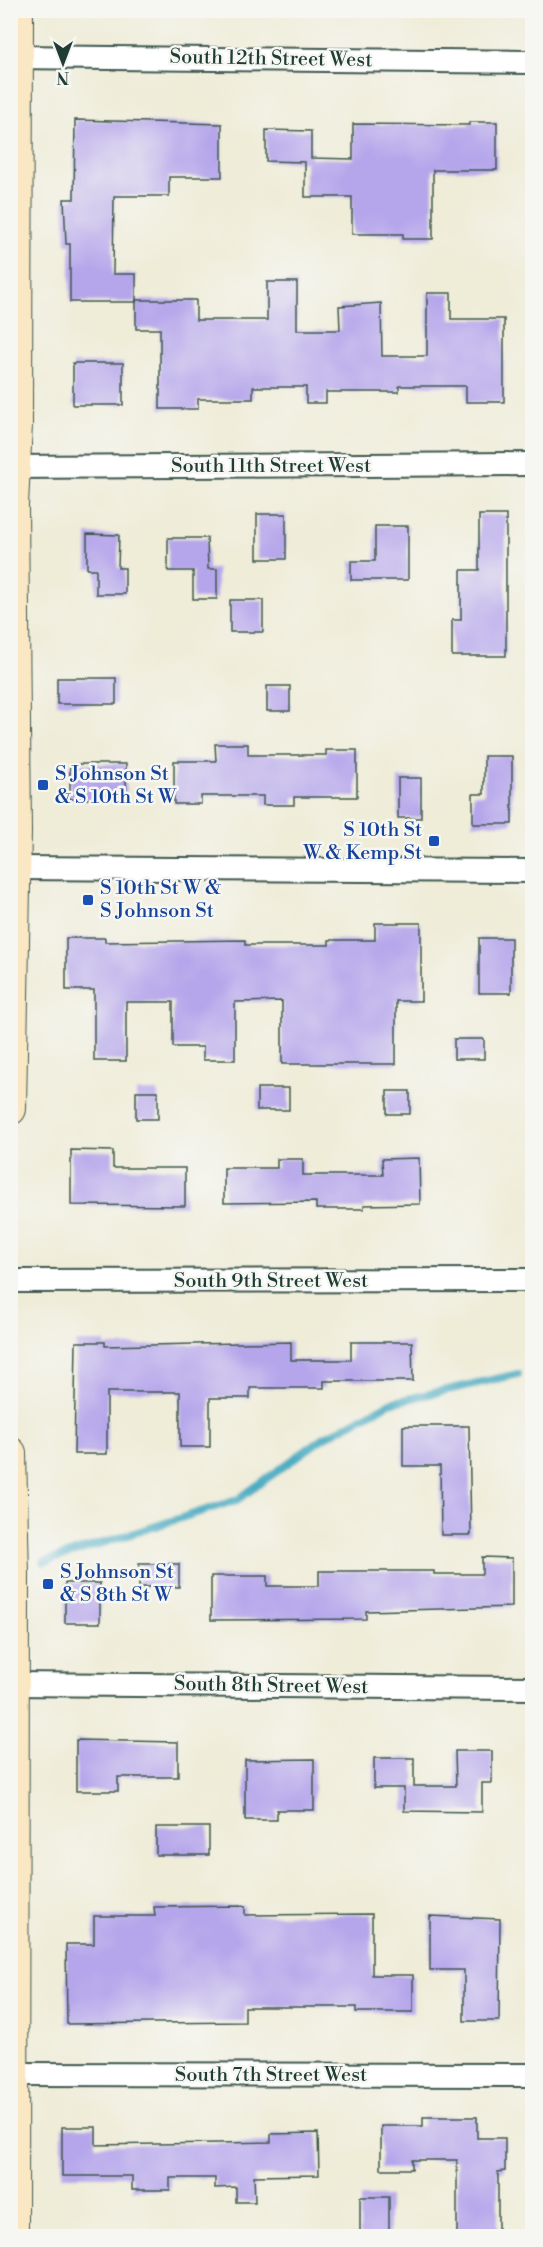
<svg xmlns="http://www.w3.org/2000/svg" width="543" height="2247" font-family="'Libre Bodoni',serif">
  <rect width="100%" height="100%" fill="#f6f6f2"/>
  <filter id="ink" filterUnits="userSpaceOnUse"><feTurbulence type="fractalNoise" baseFrequency=".0167" numOctaves="2"/><feDisplacementMap in="SourceGraphic" scale="12" xChannelSelector="R" yChannelSelector="G"/><feConvolveMatrix kernelMatrix="1 2 1 2 8 2 1 2 1" color-interpolation-filters="sRGB"/></filter>
  <filter id="wash" filterUnits="userSpaceOnUse"><feTurbulence type="fractalNoise" baseFrequency=".008" numOctaves="4" result="noise"/><feDisplacementMap in="SourceGraphic" scale="24" xChannelSelector="R" yChannelSelector="G"/><feGaussianBlur stdDeviation="1.35" result="paint"/><feColorMatrix in="noise" values="0 0 0 0 0 0 0 0 0 0 0 0 0 0 0 0 0 1.4 0 .05"/><feComposite in="paint" operator="in"/></filter>
  <g filter="url(#wash)">
    <rect width="100%" height="100%" fill="#efecd8"/>
    <g fill="none" stroke-linecap="round" stroke-linejoin="round">
      <polyline stroke="#3fa8c0" stroke-width="8" points="44,1562 237,1500 323,1438 390,1403 518,1374"/>
    </g>
    <g id="blocks">
      <g fill="#b5a6eb">
        <polygon points="75,120 222,124 222,177 169,177 169,196 114,196 113,274 136,274 136,302 70,302 70,244 66,244 64,199 74,199"/>
        <polygon points="469,122 497,122 497,170 433,170 433,239 403,239 403,234 352,234 352,197 305,197 305,162 266,161 266,130 311,131 311,158 353,159 353,124 469,125"/>
        <polygon points="267,282 297,282 297,330 340,330 339,306 381,303 382,356 427,356 427,293 451,293 451,319 504,319 504,402 466,402 466,386 399,386 399,392 326,392 326,403 306,403 306,387 253,387 253,399 198,399 198,409 160,409 160,329 136,329 136,300 196,300 196,320 267,320"/>
        <rect x="73" y="363" width="50" height="42"/>
        <rect x="257" y="514" width="29" height="45"/>
        <polygon points="479,515 506,515 506,656 452,656 452,620 461,620 461,570 479,570"/>
        <polygon points="375,526 408,526 408,580 351,580 351,561 375,561"/>
        <polygon points="87,534 119,535 118,568 125,568 125,594 96,594 96,569 87,569"/>
        <polygon points="168,538 207,538 208,569 217,569 217,599 193,599 193,571 168,571"/>
        <rect x="230" y="600" width="33" height="32"/>
        <rect x="57" y="678" width="59" height="26"/>
        <rect x="267" y="686" width="23" height="25"/>
        <polygon points="215,744 248,744 248,755 326,755 326,750 357,750 357,797 294,797 294,805 263,805 263,796 201,796 201,804 174,804 174,761 216,761"/>
        <polygon points="484,756 512,756 512,824 473,824 473,794 484,794"/>
        <rect x="70" y="764" width="56" height="35"/>
        <rect x="398" y="778" width="23" height="40"/>
        <polygon points="375,923 421,923 421,1001 396,1001 396,1064 282,1064 282,1001 235,1002 235,1060 203,1060 203,1047 173,1047 173,1002 126,1002 126,1061 94,1061 94,990 66,990 66,938 105,938 105,942 245,940 245,945 329,945 329,940 375,940"/>
        <rect x="479" y="938" width="32" height="55"/>
        <rect x="454" y="1039" width="30" height="20"/>
        <rect x="257" y="1088" width="32" height="22"/>
        <rect x="136" y="1091" width="22" height="28"/>
        <rect x="387" y="1091" width="23" height="23"/>
        <polygon points="71,1150 113,1151 113,1168 185,1168 185,1206 71,1205"/>
        <polygon points="419,1158 420,1204 364,1205 364,1209 316,1209 316,1202 224,1203 224,1168 277,1168 277,1159 303,1159 303,1175 383,1175 382,1159"/>
        <polygon points="76,1342 105,1342 105,1346 291,1342 291,1360 351,1360 351,1342 412,1342 413,1381 324,1381 324,1388 250,1388 250,1398 210,1398 210,1447 180,1447 180,1392 107,1392 107,1454 74,1454"/>
        <polygon points="403,1426 469,1426 471,1535 441,1535 440,1466 403,1466"/>
        <polygon points="482,1557 512,1558 512,1607 366,1611 366,1619 211,1620 211,1576 267,1576 267,1586 319,1586 319,1571 434,1571 434,1574 482,1574"/>
        <rect x="139" y="1564" width="40" height="23"/>
        <rect x="65" y="1583" width="35" height="40"/>
        <polygon points="76,1740 178,1742 178,1777 118,1777 118,1791 76,1791"/>
        <polygon points="455,1751 492,1751 492,1783 482,1783 482,1812 404,1811 404,1788 374,1788 374,1758 414,1758 414,1786 456,1786"/>
        <polygon points="314,1759 314,1810 277,1810 277,1820 245,1820 245,1760"/>
        <rect x="156" y="1827" width="53" height="28"/>
        <polygon points="245,1906 245,1915 372,1914 372,1975 413,1975 413,2012 356,2012 356,2007 245,2007 245,2022 67,2024 66,1944 94,1944 94,1916 155,1916 154,1907"/>
        <polygon points="430,1916 500,1919 499,2021 464,2021 464,1970 430,1970"/>
        <polygon points="423,2117 477,2117 477,2138 505,2138 505,2171 498,2172 498,2236 457,2236 457,2160 412,2160 412,2169 381,2169 381,2126 423,2126"/>
        <polygon points="62,2127 96,2127 96,2145 271,2142 271,2134 318,2133 319,2175 254,2176 255,2202 236,2202 236,2187 215,2188 215,2178 170,2178 170,2190 132,2190 132,2176 62,2176"/>
        <rect x="360" y="2197" width="29" height="38"/>
      </g>
    </g>
  </g>
  <g filter="url(#ink)">
    <use href="#blocks" fill-opacity="0" stroke="#3e574d" stroke-width="1.5"/>
    <g fill="none" stroke-linecap="round" stroke-linejoin="round">
      <defs>
        <g id="street">
          <polyline points="10,57 532,62"/>
          <polyline points="10,467 532,464"/>
          <polyline points="10,868 532,871"/>
          <polyline points="10,1281 532,1280"/>
          <polyline points="10,1684 532,1688"/>
          <polyline points="10,2074 532,2075"/>
        </g>
        <g id="secondary">
          <polyline points="10,1109 15,831 12,505 16,425 17,10"/>
          <polyline points="10,1453 13,1574 12,2236"/>
        </g>
      </defs>
      <use href="#street" stroke="#3e574d" stroke-width="26"/>
      <use href="#secondary" stroke="#3e574d" stroke-width="34"/>
      <use href="#street" stroke="#fff" stroke-width="22"/>
      <use href="#secondary" stroke="#fae7c3" stroke-width="32"/>
    </g>
  </g>
  <g fill="#1a4fb4" stroke="#f6f6f2" stroke-width="2">
    <rect x="37" y="779" width="12" height="12" rx="3"/>
    <rect x="428" y="835" width="12" height="12" rx="3"/>
    <rect x="82" y="894" width="12" height="12" rx="3"/>
    <rect x="42" y="1578" width="12" height="12" rx="3"/>
  </g>
  <g text-anchor="middle" dominant-baseline="central" stroke-width="5" stroke-linejoin="round" paint-order="stroke">
    <g font-size="20" fill="#1f3d34" stroke="#f6f6f2">
      <text transform="translate(271 59) rotate(1)">South 12th Street West</text>
      <text x="271" y="466">South 11th Street West</text>
      <text x="271" y="1281">South 9th Street West</text>
      <text transform="translate(271 1686) rotate(1)">South 8th Street West</text>
      <text x="271" y="2075">South 7th Street West</text>
    </g>
    <g font-size="20" fill="#164399" stroke="#f6f6f2" text-anchor="start">
      <text x="55" y="774">S Johnson St<tspan x="55" dy="23">&amp; S 10th St W</tspan></text>
      <text x="422" y="830" text-anchor="end">S 10th St<tspan x="422" dy="23">W &amp; Kemp St</tspan></text>
      <text x="100" y="888">S 10th St W &amp;<tspan x="100" dy="23">S Johnson St</tspan></text>
      <text x="60" y="1572">S Johnson St<tspan x="60" dy="23">&amp; S 8th St W</tspan></text>
    </g>
  </g>
  <rect width="543" height="2247" fill="none" stroke="#f6f6f2" stroke-width="36"/>
  <g transform="translate(63 63) rotate(180)" stroke="#f6f6f2" stroke-width="4.5" paint-order="stroke">
  <path d="M0-4.5L10 22L0 15L-10 22Z" fill="#1f3d34"/>
  <text y="-9" font-size="16" font-weight="bold" text-anchor="middle" fill="#1f3d34">N</text>
  </g>
</svg>
